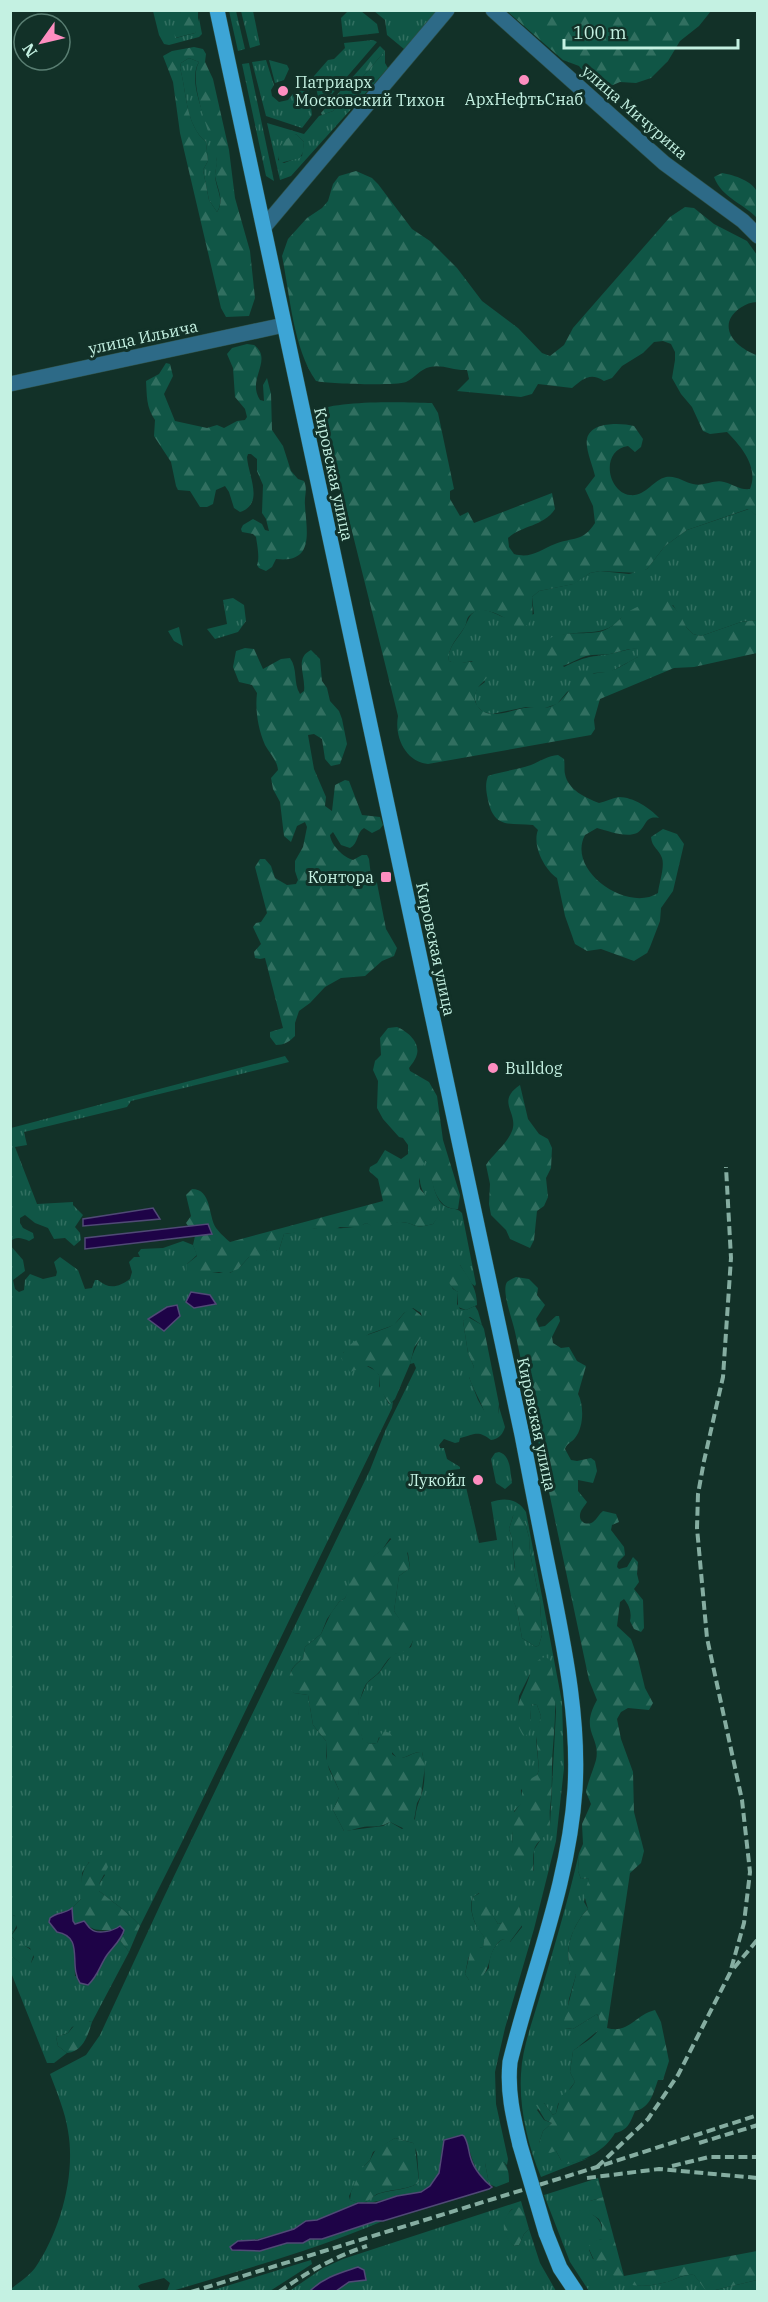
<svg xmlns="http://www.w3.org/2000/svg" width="768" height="2302" font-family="'IBM Plex Serif',serif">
  <defs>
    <pattern id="grass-tufts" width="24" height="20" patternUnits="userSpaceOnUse" patternTransform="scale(1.5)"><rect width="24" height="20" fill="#105646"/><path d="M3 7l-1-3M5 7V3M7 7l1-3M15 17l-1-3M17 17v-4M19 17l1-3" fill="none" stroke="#316f60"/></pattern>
    <pattern id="forest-firs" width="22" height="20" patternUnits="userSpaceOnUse" patternTransform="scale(1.5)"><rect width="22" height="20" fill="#105646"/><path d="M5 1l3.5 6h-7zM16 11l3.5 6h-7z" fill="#316f60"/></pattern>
  </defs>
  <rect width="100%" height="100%" fill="#123128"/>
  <g fill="url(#grass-tufts)" fill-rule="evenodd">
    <polygon points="153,11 155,12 181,11 176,38 195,33 199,18 202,34 199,37 169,45 164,44 159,35"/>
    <polygon points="229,11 236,11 245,49 238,51"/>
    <polygon points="241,11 253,11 260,45 250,48"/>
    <polygon points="348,11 361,11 377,24 379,33 343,37 341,18"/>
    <polygon points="374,11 437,11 404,49 387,35 385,20"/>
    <polygon points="373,40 377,42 320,108 314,76 328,60 334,59 345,48 344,43"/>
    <path d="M385 51V63L388 68 291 176 280 180 267 123 304 134 319 116 333 111ZM296 134 304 142 302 156 284 163 278 160 281 145Z"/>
    <path d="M189 58 199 62C184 86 217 136 217 162 217 166 215 171 215 176 216 189 225 200 217 212L209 200 203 170 208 161 206 142C185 124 187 93 180 68L181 63Z"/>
    <polygon points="266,60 274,85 271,90 272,96 279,102 288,100 307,76 312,115 302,128 266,116 252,62"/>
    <polygon points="269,60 287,65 289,69 284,80 275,83"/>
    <polygon points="249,63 274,181 266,176 242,64"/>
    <path d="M749 509 757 516V620L741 622 701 636 693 634 687 628 673 605 621 618C601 643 568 623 545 644L564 667C584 657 588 657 610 654 619 652 628 649 638 648V657L610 672 594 673 567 692 557 704 542 709 526 707 492 714 483 712 477 706 474 697 477 688 485 682 472 661 457 664 449 661C447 647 458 639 464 628 469 620 470 609 483 610 490 610 499 616 506 618 514 621 526 616 534 614L532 597 539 591 573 584 590 573 600 571 629 574 647 569 665 546 687 530Z"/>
    <polygon points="233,598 244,605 246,621 238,632 215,639 207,629 227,624 223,600"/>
    <polygon points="179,627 183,646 174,641 168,631"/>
    <path d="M285 1056 289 1062 131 1101 127 1107 24 1132 27 1145 15 1147 37 1204 73 1202V1205L83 1215 75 1227 80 1233 81 1240 74 1246 65 1238 54 1239 48 1228 35 1223 25 1215 20 1218V1223L23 1228 33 1233 34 1238 29 1241C23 1238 15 1236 11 1241V1128Z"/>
    <path d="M425 1160 431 1165C431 1176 434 1200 445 1206 451 1210 457 1207 462 1213L476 1284 475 1286 472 1284 460 1265 449 1282 453 1289 458 1292 457 1304 460 1309 466 1310 475 1306 478 1311 482 1325 470 1317 463 1321 468 1353 474 1367 469 1377 478 1400 485 1412 498 1414 499 1407 505 1427C503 1434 499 1439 491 1440 478 1430 476 1434 460 1438L459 1442 455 1443 444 1439 439 1445 440 1448H444L447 1459 460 1467V1469L451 1470 455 1488 466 1487 479 1543 497 1540 491 1502C505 1497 518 1499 526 1512L562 1702 564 1768 556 1841 534 1929 505 2028 495 2072 496 2104 508 2159 507 2165 504 2162 485 2163 489 2184C471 2171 473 2151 462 2135L449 2138 442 2148 439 2173 430 2186 418 2193 368 2203 366 2202C369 2200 374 2196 378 2194 389 2190 410 2190 419 2182L417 2153 413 2143 395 2138 373 2152 370 2160 364 2166 349 2196 350 2200 358 2203 317 2220 306 2221 294 2229 258 2239 238 2241 232 2250 260 2251 287 2243H303L310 2239H322L376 2221H383C314 2250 243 2270 172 2291H167L170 2283 164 2278 141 2284 138 2286 141 2291H11V2289C18 2283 29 2276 35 2268 60 2232 76 2175 68 2131 65 2111 57 2093 50 2074L86 2055 100 2035 163 1899 370 1470 386 1429 416 1368 414 1363 410 1364C415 1342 427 1337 421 1313L413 1308 404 1313 394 1325 369 1334 343 1353 376 1371 379 1375V1386L389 1404 393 1402 392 1408 180 1846 140 1926C133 1916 109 1899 99 1891V1884L105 1875 89 1862 82 1873 81 1899 69 1911 60 1912 61 1933H65C78 1945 74 1960 75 1976L95 1977 106 1957 119 1939 129 1952 92 2022 89 2021 72 2027 68 2033 56 2037 58 2046 67 2053 54 2063H47L10 1970 11 1955 20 1963H31L34 1957 30 1948 19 1944 11 1936 17 1928 15 1916 10 1914V1245L23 1260 25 1271 13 1280 15 1289 19 1292 24 1290 25 1280 30 1274 43 1279 56 1276 57 1272 54 1262 60 1257 78 1270 85 1289 92 1288 95 1280H98C109 1290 119 1287 130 1279L132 1272 129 1262 134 1257H140L138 1253 141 1249 163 1248 183 1241 193 1245 197 1255 187 1264 189 1273H230L240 1267 249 1257 267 1250H279L284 1234C295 1233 307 1228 318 1228 334 1227 352 1231 366 1223 392 1235 382 1222 401 1222 417 1223 412 1230 433 1224L438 1216C426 1194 412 1186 425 1160ZM519 1514 525 1523 529 1537 530 1553 540 1602 542 1635 539 1645 536 1647 522 1638 517 1610 511 1594 515 1573 512 1538 509 1529 513 1516ZM390 1538 408 1553 410 1568 399 1576 394 1611 413 1640 411 1647 392 1655 379 1673 367 1683 358 1704 359 1727 363 1741 370 1744 377 1743 379 1737 397 1758C407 1759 412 1751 422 1752 425 1765 426 1783 421 1796 418 1804 416 1809 415 1819L402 1829 390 1822 383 1826 344 1831 333 1810 339 1797V1790L329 1769 326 1756V1741L313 1725 308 1695 294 1693C287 1678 288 1668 303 1659L305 1647 321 1634 327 1619 339 1602 345 1598 363 1565 382 1550ZM530 1674 552 1675 556 1711 550 1825 534 1850V1871L512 1850 514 1811 523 1802 521 1790 537 1775 539 1770 536 1740 541 1716 537 1705 532 1704 530 1709 531 1719 517 1720 519 1696ZM479 1893 498 1924 502 1923 519 1905 522 1927 510 1942 503 1939C493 1945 489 1957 489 1968L484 1974 469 1980 465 1974C469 1959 466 1951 483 1947 487 1932 480 1935 476 1925 472 1916 469 1906 473 1897Z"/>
    <path d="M499 1452C511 1455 510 1472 512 1483L505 1489 496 1483 491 1459 495 1453Z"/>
    <path d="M579 1853 578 1871 581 1879 589 1878 584 1902 588 1909C576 1920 565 1945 569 1962 570 1966 574 1971 576 1975L569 1999 565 2028 573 2029 597 2014 600 2021V2029L573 2051 570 2072 575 2082 558 2104 556 2113 553 2115 544 2103 537 2110 544 2120 552 2123 543 2131 539 2143 543 2149 556 2151 561 2160 571 2163 589 2158 541 2177C528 2146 519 2109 521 2074 522 2049 532 2023 539 1999 553 1950 568 1902 579 1853Z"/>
    <path d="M598 2178 603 2197 590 2201 593 2215C602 2221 603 2229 602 2239L596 2241 589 2250 593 2259 604 2260C622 2287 639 2290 670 2281 679 2278 685 2274 694 2275L707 2291H589L570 2262 544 2195Z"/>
    <path d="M521 2201 523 2208 512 2209C501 2221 502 2235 514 2246L519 2245 524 2234 529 2229 540 2263 556 2291H336L349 2282 366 2280 358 2267C340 2273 324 2277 310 2291L288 2292 323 2268 343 2259Z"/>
    <polygon points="311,2260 312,2264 270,2291 210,2291"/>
    <polygon points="757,2280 757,2290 752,2291 707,2292"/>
  </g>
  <g fill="url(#forest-firs)" fill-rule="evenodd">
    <polygon points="181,11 198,11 198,28 195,33 175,38 174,28"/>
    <polygon points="507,11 711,11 699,26 680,41 668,61 651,78 636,83 620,82 606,88 591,81 579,66 563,60"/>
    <polygon points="380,46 385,51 333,111 322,115 321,113"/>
    <path d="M194 47 203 49 206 54 205 62 213 79 229 150 235 198 250 251 255 298 249 316 226 317 221 308 180 133 173 82 163 56 172 51ZM189 58 199 62C187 82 211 135 216 157 218 164 215 169 215 176 217 188 225 200 217 212L209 200 203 170 208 161 206 142C185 124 187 92 180 68L181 63Z"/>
    <path d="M296 134 304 142 303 152 300 158 280 163C274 149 283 139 296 134Z"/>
    <path d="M356 171 372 178 378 184 412 229 430 241 457 268 482 301 518 328 542 353 550 356 564 345 573 328 670 217 685 207 694 208 714 224 747 241 757 255V302C751 302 746 304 740 308 715 326 736 348 757 355V516L748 509 687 530 665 546 647 569 638 573 600 571 590 573 574 584 539 591 532 597C532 611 536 620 523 628L515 627C506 616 481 603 469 616 466 619 467 624 464 628 457 639 447 648 449 661 463 666 475 657 488 665L490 674C486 680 478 685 476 692 474 696 474 701 477 705 486 722 511 710 524 708 534 706 543 710 552 706 565 701 569 686 582 678 592 671 603 674 613 670 622 667 629 661 638 657V649C628 648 620 652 610 654 602 655 594 654 586 656 569 662 555 676 539 658 543 622 584 639 605 630 617 625 623 613 635 608 645 603 657 602 667 599L679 613 687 628 693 634 701 636 741 622 757 620V653L694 667 674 668 600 699 594 720 595 729 591 735 428 764C406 762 394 737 398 716L333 455 326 438 315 420V411C338 400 404 402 432 403L438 413 454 489 450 491V499L460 516 468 512 474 523 552 493 555 509C543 527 522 525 508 538L509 547 514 554C531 559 540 550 555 544 573 537 583 542 595 523L593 506 585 489 595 476C593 466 585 449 587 439 591 421 621 423 634 426L643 439 641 447 635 452 628 446C600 450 607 492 630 495 645 497 653 480 666 477 676 475 684 482 693 484 704 487 714 479 724 482 735 485 739 490 750 489 759 468 742 447 727 432L710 434 703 431 692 407 681 394 672 378 675 360V352L671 344 663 341 654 342 643 353 622 366 612 378 604 381C590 372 583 379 572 388L538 384 532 394 521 397 457 391 469 379 467 370C455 371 442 364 430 367 420 369 415 378 406 382 396 386 328 384 316 381 293 348 290 295 282 256L288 239 307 218 322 208 328 201 333 184 339 176Z"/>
    <path d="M722 173C734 175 754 181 758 194 759 201 758 211 757 218 743 203 722 198 714 177Z"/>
    <path d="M247 344 254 345C274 360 246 379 260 400L264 401 263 385 267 378 271 394 272 430 283 446 291 471 298 479 304 481C308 490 304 496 305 505 306 529 316 564 276 559L272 567 266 571 259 568 257 565C260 558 257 544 256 537L253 534 242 532 241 529 243 525 253 519 262 524 265 530 269 531 266 519 262 513 263 485 257 471V459L251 454H248L247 457C248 475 265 504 240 512L234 508 229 492 225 486 216 490 213 504 207 507H200L190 491 178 490 176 486 171 462 154 436 155 420C146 407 147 396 146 381L159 374 166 363 170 364 173 376 164 394 175 421 207 428 217 425 224 428 237 421 245 420 247 417 245 409 235 397 233 368 227 354 232 348Z"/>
    <path d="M245 648 254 649 263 669 281 659 290 658C298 669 293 683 300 694L304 691C306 676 294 658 311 650L320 659 322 681 327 688 330 701 339 711 342 719 347 744 340 764 331 766 325 759 322 739 314 734 308 735 314 769 326 797 325 806 332 811 335 785 345 780 349 781 362 815 380 817 383 825 380 829 372 833 364 828C356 833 359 843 350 848L341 845 333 832 330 835C331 845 343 857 353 860L362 855H367L369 859 371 876 377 883 386 929 397 948 394 956 382 961 365 976 341 978 325 987 310 1003 299 1011 295 1023V1036C289 1042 284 1045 276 1045L270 1037V1032L283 1028 265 958 260 959 255 958 254 952 261 944 253 927 256 923 261 922 267 913 255 867 260 859H265L271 866 275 878 287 885 296 884 298 880 295 871V861L303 847 307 827 305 822 297 826 291 842 284 836 280 802 273 789 271 778 278 770C277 760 270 754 265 745 258 729 255 710 257 693L252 685 239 682 233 667 236 651Z"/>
    <path d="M558 755 564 759C565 764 564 770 565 774 568 790 586 798 599 803 605 802 612 798 619 797 633 797 650 808 659 818 644 815 647 827 637 833 626 838 608 831 597 828L585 835C566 871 628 913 658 893 659 883 665 867 662 858 659 849 652 848 651 837L663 829 677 834 684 844 673 891 661 908 660 921 650 947 647 953 634 961 601 949 587 951 575 944 565 916 557 878C544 869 532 845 538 830L533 825C510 823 494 829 488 800 486 791 485 784 488 776 502 771 517 770 531 765 541 761 547 756 558 755Z"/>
    <path d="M397 1027C407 1031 420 1042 417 1054 416 1059 412 1064 409 1068L410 1071 429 1082 437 1096 443 1140 460 1195 458 1209C436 1210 431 1183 430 1165L425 1160 419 1181 420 1189 430 1200 439 1216 433 1224C412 1230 417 1223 401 1222 391 1222 384 1233 374 1228 371 1226 369 1224 366 1223L357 1228 340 1227 331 1231 316 1228 301 1232 284 1234 279 1250H267L262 1256 249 1257 238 1269 227 1274 219 1272 205 1274 187 1273V1264L197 1256 193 1245 195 1236 186 1223 191 1216 186 1195 192 1189C212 1189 208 1216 216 1228 219 1232 225 1238 230 1242L383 1201 378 1179 369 1171 370 1167 377 1163 385 1150 401 1159 408 1154V1145L403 1138 399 1137 383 1119 377 1108 378 1081 373 1070 375 1061 381 1055 380 1038 388 1028Z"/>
    <path d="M520 1085 528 1119 539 1134 548 1139 552 1148 551 1168 546 1178 548 1197 544 1206 537 1211 534 1240 530 1248 510 1239 506 1230 491 1215 489 1204 490 1184 486 1165C493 1154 507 1144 512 1131 519 1112 495 1102 520 1085Z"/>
    <path d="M460 1265C469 1278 477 1288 477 1305L466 1310 458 1307V1292C449 1287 446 1278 448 1268Z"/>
    <path d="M516 1277 529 1279 538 1288 537 1295 545 1305 536 1319 539 1327 545 1326 556 1316H559L560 1321 552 1337 553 1343 561 1348 569 1347 577 1361 586 1366 578 1394C584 1405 584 1427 575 1438 571 1443 567 1443 565 1449L571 1460 577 1461 591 1458 595 1461 597 1471 593 1483 578 1480V1491L587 1502C585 1506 580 1510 580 1515 579 1522 587 1526 593 1522 597 1519 599 1514 603 1511L616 1514 619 1522 612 1525 611 1530 624 1547 625 1555 618 1562 617 1567 619 1569 627 1567 633 1557 638 1562 637 1574 639 1582 634 1589 643 1600 644 1628 641 1632 634 1629 630 1621C632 1612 629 1605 624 1599L620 1602 617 1626 631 1639 638 1659 645 1688 653 1703 649 1710 628 1708 621 1712 617 1719 621 1739 633 1772 634 1812 644 1851 641 1863 630 1873 607 2028C629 2034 635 2015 655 2010L661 2022 669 2061 663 2080H658C653 2094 650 2108 635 2111 630 2123 628 2130 615 2133 606 2149 586 2161 567 2164L561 2160 556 2151 550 2153 535 2148V2144L539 2143 543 2131 552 2123 545 2120 536 2105 544 2103 553 2115 556 2113 561 2096 571 2088 575 2082 570 2072 573 2051C586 2040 608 2033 597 2014L573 2029 565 2028 564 2021 576 1975C559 1958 573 1923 588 1909L584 1895 589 1878 581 1879 578 1871 579 1853 583 1844 582 1824 591 1804 586 1792C588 1781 593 1771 596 1760 601 1736 579 1732 597 1700L589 1680 515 1332C513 1321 501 1291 507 1282 509 1280 514 1278 516 1277Z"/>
    <path d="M412 1308 423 1317 424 1326 422 1336 414 1348 410 1364 395 1399 390 1404 380 1390 379 1375 372 1368 368 1366 350 1372 341 1358C348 1337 375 1334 391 1326 401 1321 402 1311 412 1308Z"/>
    <path d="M468 1317 482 1325 484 1329 499 1404 498 1414 495 1416 488 1417 485 1415C485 1409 472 1387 469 1377V1374L474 1367 468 1353 463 1321Z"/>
    <polygon points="516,1513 520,1514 525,1523 529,1537 530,1553 540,1602 542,1635 539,1645 536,1647 522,1638 517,1610 510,1593 515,1569 512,1538 509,1529 513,1516"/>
    <path d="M397 1536 406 1546 410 1568 399 1576 394 1611 401 1621 414 1627C415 1637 413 1645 405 1652 391 1652 387 1661 380 1671 376 1676 370 1679 366 1684 356 1703 358 1721 363 1740L370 1744 377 1743 383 1731 390 1733 394 1739 392 1754C404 1764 410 1751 422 1752L425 1766 421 1796 417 1803 413 1826 409 1831 390 1822C374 1830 372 1824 359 1828 353 1829 351 1831 344 1831L333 1810 339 1797V1790L327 1763 326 1741 313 1725 308 1695 294 1693 289 1688C288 1674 291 1667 303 1659L305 1647 321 1634 331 1613 339 1602 345 1598 350 1586 348 1579C355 1566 372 1559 382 1549 388 1544 389 1539 397 1536Z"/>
    <path d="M545 1657 549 1659C558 1680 555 1724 553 1747 551 1767 553 1787 550 1808 549 1815 551 1823 549 1831 545 1838 535 1842 534 1851 532 1859 535 1868 532 1876L526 1878 512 1869 510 1863 513 1834 511 1816 522 1802V1784L537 1775 539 1770 536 1734 541 1716 537 1705 532 1704C527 1716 537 1728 524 1737 510 1716 519 1702 527 1683 532 1671 532 1661 545 1657Z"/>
    <path d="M100 1855H103L108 1867 99 1884V1891C109 1899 133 1916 140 1926L129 1952 119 1939 124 1934C107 1926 98 1936 83 1922L77 1925 73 1921 72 1908 81 1899C80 1881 81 1863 100 1855Z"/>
    <path d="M480 1893 498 1924 502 1923 508 1906 511 1904 519 1905 523 1924 509 1943 503 1939C484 1949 495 1982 469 1980L465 1974 471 1949 483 1947C487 1932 479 1935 476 1925 472 1916 470 1907 473 1897Z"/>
    <path d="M11 1914 18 1918 19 1921 11 1936C18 1945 28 1945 34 1953L31 1963 23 1966 11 1955Z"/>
    <path d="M85 2020 92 2022C88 2035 83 2052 67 2053L58 2046 56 2037 68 2033 78 2021Z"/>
    <path d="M395 2138 413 2143 415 2146 419 2182C410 2190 390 2189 377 2194 373 2196 370 2201 365 2202 360 2204 355 2202 350 2200L351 2192 361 2169 370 2160 376 2149Z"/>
    <path d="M495 2156C507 2161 509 2170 509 2182L496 2187 489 2184 485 2163Z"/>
    <path d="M603 2197 624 2276 757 2251V2280L707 2292 694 2275C685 2274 678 2278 670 2281 654 2286 628 2290 614 2276 610 2272 607 2266 604 2260L595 2262 588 2247 593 2241 602 2239V2225L599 2219 593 2215 587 2207 590 2201Z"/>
    <path d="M516 2207 523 2208 529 2229 524 2234 519 2245 514 2246C500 2236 500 2215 516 2207Z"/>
  </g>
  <g fill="#1e0347" stroke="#504a76" stroke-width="1.5">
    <polygon points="153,1208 160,1219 83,1226 83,1219"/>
    <polygon points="208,1224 212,1234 85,1249 85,1238"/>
    <polygon points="191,1292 210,1295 216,1304 194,1308 186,1302"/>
    <polygon points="177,1305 180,1316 164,1331 148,1319 167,1307"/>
    <path d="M72 1908 73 1921 75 1924 84 1921C87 1924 88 1927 91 1929 98 1935 113 1931 120 1926L124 1930C122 1939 113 1947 107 1955 100 1965 98 1976 88 1985L80 1983C68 1965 85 1937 57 1932L49 1922 50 1918C57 1912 65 1914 72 1908Z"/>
    <path d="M462 2135 464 2136C469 2144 468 2151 471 2159 474 2169 484 2181 492 2187L489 2189 383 2221H376L322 2239H310L303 2243H287L260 2251 232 2250 230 2247 238 2241 258 2240 294 2229 306 2221 317 2220 358 2203H376L397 2196 421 2192 430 2186 439 2173 444 2140Z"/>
    <path d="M358 2267 364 2270 366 2280 349 2282 336 2291H310C324 2277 340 2273 358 2267Z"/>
  </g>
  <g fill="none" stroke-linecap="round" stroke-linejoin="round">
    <defs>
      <g id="minor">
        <polyline points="493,10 664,163 743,221 758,236"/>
        <polyline points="264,227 447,10"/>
        <polyline points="10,384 284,325"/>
      </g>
      <g id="major">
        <path d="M217 10 522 1435C532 1487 542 1539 553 1591 566 1656 579 1722 575 1789 569 1883 532 1972 510 2062 507 2091 513 2116 520 2145"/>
        <polyline points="546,2233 560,2268 576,2292"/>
      </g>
    </defs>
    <use href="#minor" stroke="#2e5046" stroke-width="16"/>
    <use href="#major" stroke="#2e5046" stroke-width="16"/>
    <use href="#minor" stroke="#2d6a87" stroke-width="15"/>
    <use href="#major" stroke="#3da5d6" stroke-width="15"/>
    <g stroke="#85ada1" stroke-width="4" stroke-dasharray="9 4.5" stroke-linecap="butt">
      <polyline points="734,1968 758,1939"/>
      <polyline points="699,2143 758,2125"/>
      <polyline points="672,2166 709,2157 758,2157"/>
      <polyline points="597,2167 648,2119 678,2075 730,1973 744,1923 750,1872 742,1800 707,1638 697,1528 698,1494 704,1461 723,1377 731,1258 726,1167"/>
      <polyline points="587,2178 659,2169 758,2178"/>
      <polyline points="191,2292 597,2167 758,2115"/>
      <path d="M279 2292C307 2272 334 2257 367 2246"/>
    </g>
    <defs>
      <polyline id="major-bridge" points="520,2145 546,2233"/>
    </defs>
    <use href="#major-bridge" stroke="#2e5046" stroke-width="16" stroke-linecap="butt"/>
    <use href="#major-bridge" stroke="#3da5d6" stroke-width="15"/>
  </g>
  <g fill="#fd8ec0" stroke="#123128" stroke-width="2">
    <circle cx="524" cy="80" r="6"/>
    <circle cx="283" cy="91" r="6"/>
    <rect x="380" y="871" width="12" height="12" rx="3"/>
    <circle cx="493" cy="1068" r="6"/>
    <circle cx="478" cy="1480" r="6"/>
  </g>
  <g text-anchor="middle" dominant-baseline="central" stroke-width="6" stroke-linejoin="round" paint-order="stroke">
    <g font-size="16" fill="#c4f1e2" stroke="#123128" text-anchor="start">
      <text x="295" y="82">Патриарх<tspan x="295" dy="18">Московский Тихон</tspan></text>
      <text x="524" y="99" text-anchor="middle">АрхНефтьСнаб</text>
      <text x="374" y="877" text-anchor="end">Контора</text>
      <text x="505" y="1068">Bulldog</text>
      <text x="466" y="1480" text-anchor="end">Лукойл</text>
    </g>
    <g font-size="16" fill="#c4f1e2" stroke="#123128">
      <text transform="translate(635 112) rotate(41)">улица Мичурина</text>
      <text transform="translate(143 337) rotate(-12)">улица Ильича</text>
      <text transform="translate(334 474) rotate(78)">Кировская улица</text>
      <text transform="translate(436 949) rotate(78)">Кировская улица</text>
      <text transform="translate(537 1424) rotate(78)">Кировская улица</text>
    </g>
  </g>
  <rect width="768" height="2302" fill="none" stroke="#c4f1e2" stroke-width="24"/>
  <g transform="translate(42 42) rotate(236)"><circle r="28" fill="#123128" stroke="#597e72" stroke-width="1.5"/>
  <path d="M0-4.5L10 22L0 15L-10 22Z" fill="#fd8ec0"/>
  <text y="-9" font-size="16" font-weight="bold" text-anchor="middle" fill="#c4f1e2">N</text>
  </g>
  <path d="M564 39v9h174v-9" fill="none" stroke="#c4f1e2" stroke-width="3"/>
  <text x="573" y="39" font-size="18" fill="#c4f1e2" stroke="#123128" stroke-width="4.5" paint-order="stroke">100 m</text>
</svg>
